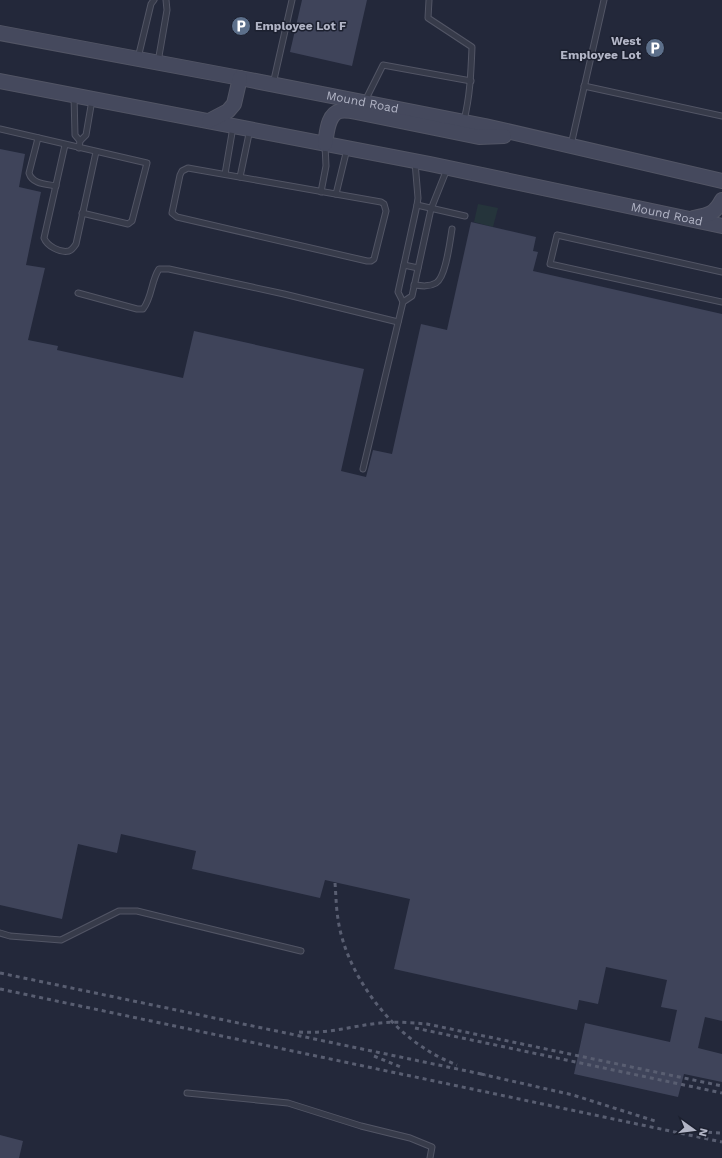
<svg xmlns="http://www.w3.org/2000/svg" width="722" height="1158" font-family="'Work Sans',sans-serif">
  <rect width="100%" height="100%" fill="#23283a"/>
  <polygon fill="#25343b" points="478,204 498,208 493,227 474,222"/>
  <g fill="#3f445a">
    <polygon points="302,0 367,0 352,66 290,52"/>
    <polygon points="0,149 25,154 19,187 41,192 26,265 45,268 28,340 58,346 57,350 183,378 194,331 364,369 341,471 366,477 373,450 392,454 421,324 447,330 471,222 536,237 533,251 538,252 533,271 722,314 722,1021 705,1017 698,1048 722,1054 722,1082 684,1074 678,1097 574,1074 585,1023 670,1042 677,1010 661,1007 667,980 606,967 598,1004 579,1000 577,1010 394,969 410,899 325,880 320,898 192,869 196,851 121,834 117,853 78,844 62,919 0,905"/>
    <polygon points="0,1135 23,1141 19,1158 0,1158"/>
  </g>
  <g fill="none" stroke-linecap="round" stroke-linejoin="round">
    <defs>
      <g id="service">
        <path d="M429 0 428 18 472 47C471 72 470 97 464 120"/>
        <polyline points="138,58 151,4 154,0"/>
        <polyline points="158,62 167,10 166,0"/>
        <polyline points="273,84 292,0"/>
        <polyline points="584,86 722,116"/>
        <polyline points="74,96 75,135 80,141"/>
        <polyline points="365,101 383,65 471,81"/>
        <polyline points="0,129 147,163 132,221 128,224 124,223 82,213"/>
        <path d="M38 138 29 173C32 184 46 184 56 186"/>
        <path d="M65 145 44 238C47 246 60 253 69 251 72 250 74 247 76 244L96 152"/>
        <polyline points="571,145 604,0"/>
        <polyline points="79,148 80,141 86,135 92,100"/>
        <polygon points="188,168 381,202 384,204 386,211 374,259 371,261 367,261 177,217 172,213 180,175 182,171"/>
        <polyline points="225,174 233,127"/>
        <polyline points="240,177 250,129"/>
        <polyline points="321,192 326,166 325,145"/>
        <polyline points="336,194 347,149"/>
        <polyline points="417,205 465,216"/>
        <polyline points="404,265 418,268"/>
        <polyline points="722,272 557,235 550,264 722,302"/>
        <path d="M414 285C422 286 429 287 436 283 446 277 450 241 452 229"/>
        <path d="M78 293 137 309H143C152 298 151 281 159 269H169L284 294 398 322"/>
        <polyline points="403,302 412,296 431,209 447,169"/>
        <polyline points="363,469 403,302 398,292 417,205 418,198 415,162"/>
        <polyline points="0,933 10,936 61,940 119,911 137,911 301,951"/>
        <polyline points="187,1093 288,1103 361,1126 410,1138 432,1147 430,1158"/>
      </g>
      <g id="secondary">
        <path id="s1" d="M0 33 240 78 485 126 722 181"/>
        <path id="s2" d="M0 81 430 164 722 226"/>
        <polyline points="209,121 228,111 234,104 240,78"/>
        <path d="M325 144C327 134 327 114 340 111 345 110 351 111 356 112L479 137 504 136"/>
        <path d="M693 218C708 215 714 215 722 200"/>
      </g>
    </defs>
    <use href="#service" stroke="#525565" stroke-width="7"/>
    <use href="#secondary" stroke="#525565" stroke-width="16"/>
    <use href="#service" stroke="#373b4a" stroke-width="5"/>
    <use href="#secondary" stroke="#45495d" stroke-width="14"/>
    <g stroke="#595e71" stroke-width="3" stroke-dasharray="4 4" stroke-linecap="butt">
      <path d="M335 883C336 895 336 907 338 919 345 969 384 1024 427 1050 436 1056 447 1061 457 1065"/>
      <polyline points="0,973 486,1075"/>
      <polyline points="0,989 722,1142"/>
      <polyline points="415,1028 722,1093"/>
      <path d="M299 1032C328 1034 352 1026 380 1023 396 1021 412 1023 427 1024L722 1086"/>
      <polyline points="374,1056 403,1068"/>
      <polyline points="481,1074 573,1095 655,1121"/>
      <polyline points="700,1132 722,1133"/>
    </g>
  </g>
  <defs>
    <symbol id="parking-disc" viewBox="-11 -11 22 22"><circle r="9.5" fill="#5c6f8a" stroke="#1c202f"/><path d="M-3.5-5.5H1a3.5 3.5 0 0 1 0 7H-1V5.5H-3.5ZM-1-3.4V-.6H.8a1.4 1.4 0 0 0 0-2.8Z" fill="#fff"/></symbol>
  </defs>
  <g fill-rule="evenodd">
    <use href="#parking-disc" x="230" y="15" width="22" height="22"/>
    <use href="#parking-disc" x="644" y="37" width="22" height="22"/>
  </g>
  <g text-anchor="middle" dominant-baseline="central" stroke-width="3" stroke-linejoin="round" paint-order="stroke">
    <g font-size="12" font-weight="bold" fill="#b2b5c6" stroke="#1c202f" text-anchor="start">
      <text x="255" y="26">Employee Lot F</text>
      <text x="641" y="41" text-anchor="end">West<tspan x="641" dy="14">Employee Lot</tspan></text>
    </g>
    <g font-size="12" fill="#b2b5c6" stroke="#1c202f">
      <text stroke="none"><textPath href="#s1" startOffset="369">Mound Road</textPath></text>
      <text stroke="none"><textPath href="#s2" startOffset="680">Mound Road</textPath></text>
    </g>
  </g>
  <g transform="translate(694 1130) rotate(104)" stroke="#1c202f" stroke-width="3" paint-order="stroke">
  <path d="M0-3L7 15L0 10L-7 15Z" fill="#b2b5c6"/>
  <text y="-6" font-size="11" font-weight="bold" text-anchor="middle" fill="#b2b5c6">N</text>
  </g>
</svg>
